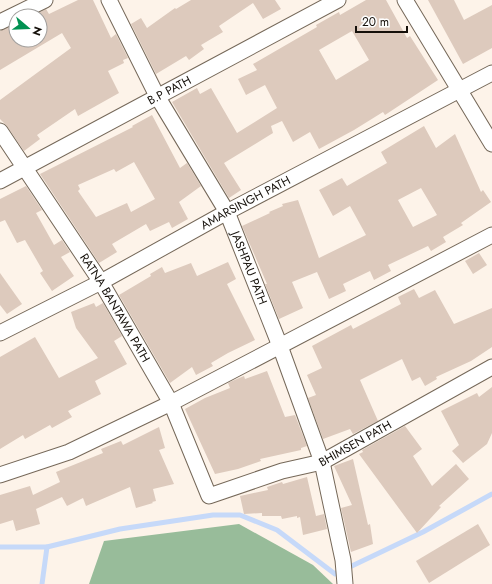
<svg xmlns="http://www.w3.org/2000/svg" width="492" height="584" font-family="Jost,sans-serif">
  <rect width="100%" height="100%" fill="#fdf3e9"/>
  <polygon fill="#98bc9a" points="239,524 313,565 333,584 89,584 104,541"/>
  <g fill="none" stroke-linecap="round" stroke-linejoin="round">
    <g stroke="#c6d9f9" stroke-width="5">
      <polyline points="0,547 47,547 120,529 213,515 240,515 277,530 335,574 423,532 492,494"/>
      <polyline points="42,584 47,547"/>
    </g>
  </g>
  <g fill="#ddcabd" fill-rule="evenodd">
    <polygon points="78,0 93,0 111,38 116,34 128,58 123,60 124,63 108,71 119,93 78,116 75,109 37,135 40,139 24,151 7,126 0,119 0,100 71,48 62,33 0,70 0,31 16,24 16,40 40,40 40,16 33,16 46,9 49,14"/>
    <polygon points="191,0 275,0 281,9 263,19 253,3 219,26 223,32 201,45 204,49 189,60 186,56 156,74 131,24 141,18 147,28 175,8 176,9"/>
    <path d="M366 0H386L407 38 410 36 438 80 385 115 383 112 354 130 319 149 310 132 293 142 282 121 271 126 273 133 224 163 241 190 229 198 172 102 197 88 200 94 211 88 237 133 277 108 265 85 246 95 238 79 257 70 253 64 317 27 316 25 339 12 340 15ZM352 31 369 60 336 80 319 50Z"/>
    <polygon points="428,0 454,0 464,20 492,5 492,48 463,64"/>
    <path d="M152 115 180 168 187 163 201 186 179 202 188 219 172 228 169 222 150 231 146 224 112 244 117 252 99 263 40 174 133 127 132 126ZM134 162 155 199 131 212 127 203 96 217 78 191 80 189 78 185 114 169 116 172Z"/>
    <path d="M424 126 436 148 455 134 481 192 483 190 491 202 461 223 463 225 443 237 446 242 431 251 428 246 388 265 391 271 374 280 370 271 343 284 346 291 329 299 317 272 292 282 303 308 279 319 265 284H267L242 226 270 213 269 212 283 206 282 204 298 200 319 258 366 235 350 206 333 216 319 190 342 178 347 186 387 163 381 152ZM421 188 437 215 413 227 398 200Z"/>
    <polygon points="26,186 42,210 36,213 54,245 62,240 70,252 61,257 74,276 52,291 40,273 43,271 25,240 17,243 5,220 0,222 0,199"/>
    <polygon points="479,253 487,265 473,274 465,261"/>
    <polygon points="228,262 236,279 227,284 255,340 228,353 211,363 213,366 196,375 192,367 170,383 119,295 151,276 150,274 162,267 165,273 191,263 197,276"/>
    <polygon points="0,273 22,304 7,314 0,305"/>
    <polygon points="414,289 419,298 435,290 454,324 492,308 492,347 471,361 436,377 437,379 425,386 420,377 412,381 402,359 360,380 378,421 353,434 350,429 323,439 308,398 316,395 307,375 322,368 312,346 351,325 353,329 401,304 398,297"/>
    <polygon points="94,303 96,307 103,303 122,336 114,341 127,364 95,381 101,394 68,411 72,417 52,428 50,425 25,439 23,435 0,449 0,357 35,337 59,378 98,358 76,328 71,312"/>
    <polygon points="267,371 285,417 295,415 307,446 301,448 301,450 260,459 261,461 238,469 215,474 185,409 205,398 230,388 228,383 232,381 244,376 245,379"/>
    <polygon points="492,387 492,433 487,444 463,463 452,451 459,445 441,411 477,393 479,397"/>
    <polygon points="405,426 422,449 413,456 432,486 456,464 469,479 439,506 441,507 417,533 359,454 363,452 362,450"/>
    <polygon points="159,427 165,448 159,450 174,484 153,489 156,501 152,502 153,503 136,508 130,487 86,506 83,498 67,506 62,497 36,509 40,524 16,531 13,520 0,524 0,495 30,486 33,495 60,482 56,472 103,453 101,449 121,441 123,445"/>
    <polygon points="353,459 368,525 370,524 373,544 351,552 341,508 352,505 334,466"/>
    <polygon points="307,477 316,516 324,514 327,529 303,535 300,517 297,518 297,516 282,519 281,516 262,516 262,513 244,514 240,496 268,490 267,487 282,482 283,484"/>
    <polygon points="478,524 490,545 429,583 416,561"/>
  </g>
  <g fill="none" stroke-linecap="round" stroke-linejoin="round">
    <defs>
      <g id="street">
        <path id="s1" d="M109 0 157 96 227 212 280 346 322 462 343 560 345 584"/>
        <polyline points="405,0 492,144"/>
        <polyline points="0,22 45,0"/>
        <path id="s2" d="M0 131 101 282 171 403 209 496 282 471 322 462 492 367"/>
        <path id="s3" d="M0 181 338 0"/>
        <path id="s4" d="M0 333 101 282 227 212 492 73"/>
        <polyline points="0,475 69,452 171,403 492,235"/>
      </g>
    </defs>
    <use href="#street" stroke="#756859" stroke-width="17"/>
    <use href="#street" stroke="#fff" stroke-width="15"/>
  </g>
  <g text-anchor="middle" dominant-baseline="central" stroke-width="3.5" stroke-linejoin="round" paint-order="stroke">
    <g font-size="12" fill="#15100a" stroke="#fff">
      <text stroke="none"><textPath href="#s3" startOffset="192">B.P PATH</textPath></text>
      <text stroke="none"><textPath href="#s4" startOffset="278">AMARSINGH PATH</textPath></text>
      <text stroke="none"><textPath href="#s1" startOffset="303">JASHPAU PATH</textPath></text>
      <text stroke="none"><textPath href="#s2" startOffset="211">RATNA BANTAWA PATH</textPath></text>
      <text stroke="none"><textPath href="#s2" startOffset="578">BHIMSEN PATH</textPath></text>
    </g>
  </g>
  <g transform="translate(28 28) rotate(109)"><circle r="19" fill="#ffffff" stroke="#a19f9d"/>
  <path d="M0-3L7 15L0 10L-7 15Z" fill="#019151"/>
  <text y="-6" font-size="11" font-weight="bold" text-anchor="middle" fill="#15100a">N</text>
  </g>
  <path d="M356 26v6h51v-6" fill="none" stroke="#15100a" stroke-width="2"/>
  <text x="362" y="26" font-size="12" fill="#15100a" stroke="#ffffff" stroke-width="3" paint-order="stroke">20 m</text>
</svg>
